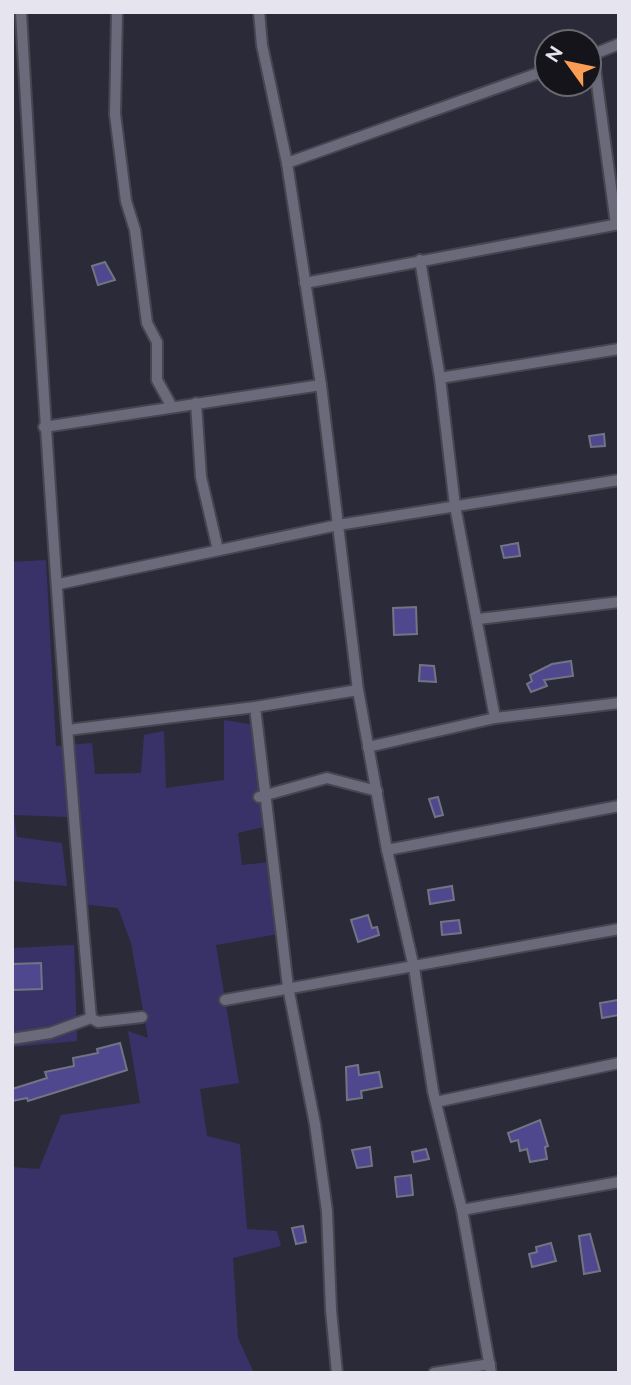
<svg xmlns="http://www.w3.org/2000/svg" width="631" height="1385" font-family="Raleway,sans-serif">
  <rect width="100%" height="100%" fill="#2b2a38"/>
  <g fill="#393268">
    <polygon points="46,560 56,746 92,743 95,774 141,773 144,735 164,731 166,788 224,780 224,720 255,725 264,827 238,833 242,865 278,861 289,932 216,945 239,1083 200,1089 207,1136 240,1144 247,1229 277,1231 281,1246 233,1258 238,1338 254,1373 12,1373 12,1167 39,1169 61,1115 140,1103 128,1031 148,1038 131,943 118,908 80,904 68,817 14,815 17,837 62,843 67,886 12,881 12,562"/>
    <polygon points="74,945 77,1041 12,1047 12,948"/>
  </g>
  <g fill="#50488e" stroke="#747384" stroke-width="2">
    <polygon points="105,262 115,280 98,285 92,266"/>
    <polygon points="604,434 605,446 591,447 589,436"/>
    <polygon points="518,543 520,556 504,558 501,546"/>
    <polygon points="416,607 417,634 394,635 393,608"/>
    <polygon points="571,661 573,676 544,680 547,686 531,692 527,684 532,681 530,675 552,664"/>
    <polygon points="420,665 434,666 436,682 419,681"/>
    <polygon points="438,797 443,815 435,817 429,799"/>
    <polygon points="452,886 454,900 430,904 428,890"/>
    <polygon points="368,915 372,928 377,927 379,935 358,942 351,920"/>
    <polygon points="459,920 461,933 442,935 441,922"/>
    <polygon points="41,963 42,989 12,990 12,964"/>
    <polygon points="618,1000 619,1015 602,1018 600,1003"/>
    <polygon points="120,1043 127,1070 28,1101 27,1098 12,1101 12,1089 47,1078 45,1072 74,1066 73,1058 98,1053 97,1049"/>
    <polygon points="358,1065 359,1075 379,1072 382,1087 361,1091 362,1098 347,1100 346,1067"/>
    <polygon points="540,1120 548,1146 545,1147 547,1159 530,1162 527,1149 520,1151 518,1140 511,1142 508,1133"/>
    <polygon points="370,1147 372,1166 357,1168 352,1150"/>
    <polygon points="426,1149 429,1159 414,1162 412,1152"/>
    <polygon points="411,1175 413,1195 397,1197 395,1177"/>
    <polygon points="303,1226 306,1242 296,1244 292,1228"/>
    <polygon points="590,1234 600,1271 584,1274 579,1236"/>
    <polygon points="551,1243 556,1261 532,1267 529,1254 537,1252 536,1247"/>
  </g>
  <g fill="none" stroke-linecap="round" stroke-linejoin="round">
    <defs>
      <g id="minor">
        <path d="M21 12C40 348 61 684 91 1018"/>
        <polyline points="117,12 115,114 126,201 135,230 147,323 157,342 157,380 172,407"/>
        <polyline points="259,12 262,45 287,163 321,385 358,690 387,850 414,968 433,1091 462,1210 491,1373"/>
        <polyline points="593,54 616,224"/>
        <polyline points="589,56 619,44"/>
        <polyline points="287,163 547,70"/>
        <polyline points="420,260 440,378 455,506 495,718"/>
        <polyline points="305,283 619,224"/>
        <polyline points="440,378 619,349"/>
        <polyline points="196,403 201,477 218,550"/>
        <polyline points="44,427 321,385"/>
        <polyline points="59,584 338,525 619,480"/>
        <polyline points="479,619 619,602"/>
        <polyline points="255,707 288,987 315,1124 327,1211 331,1310 337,1373"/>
        <polyline points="68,730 255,707 358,690"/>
        <polyline points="368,747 495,718 619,703"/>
        <polyline points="259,797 327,778 377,791"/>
        <polyline points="387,850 619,806"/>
        <polyline points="225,1000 619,929"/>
        <polyline points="12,1039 50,1033 91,1018 98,1022 142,1017"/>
        <polyline points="436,1102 619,1063"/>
        <polyline points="462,1210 619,1182"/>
        <polyline points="434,1373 490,1364"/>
      </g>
    </defs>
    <use href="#minor" stroke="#464551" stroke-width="14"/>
    <use href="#minor" stroke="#6b6a7b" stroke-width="10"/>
  </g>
  <rect width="631" height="1385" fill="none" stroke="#e6e5ef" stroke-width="28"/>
  <g transform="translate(568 63) rotate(303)"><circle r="33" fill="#14141a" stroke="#68686f" stroke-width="2"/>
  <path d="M0-5L12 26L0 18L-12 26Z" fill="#fc9d53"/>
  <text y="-10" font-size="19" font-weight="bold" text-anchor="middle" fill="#e6e5ef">N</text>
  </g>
</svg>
